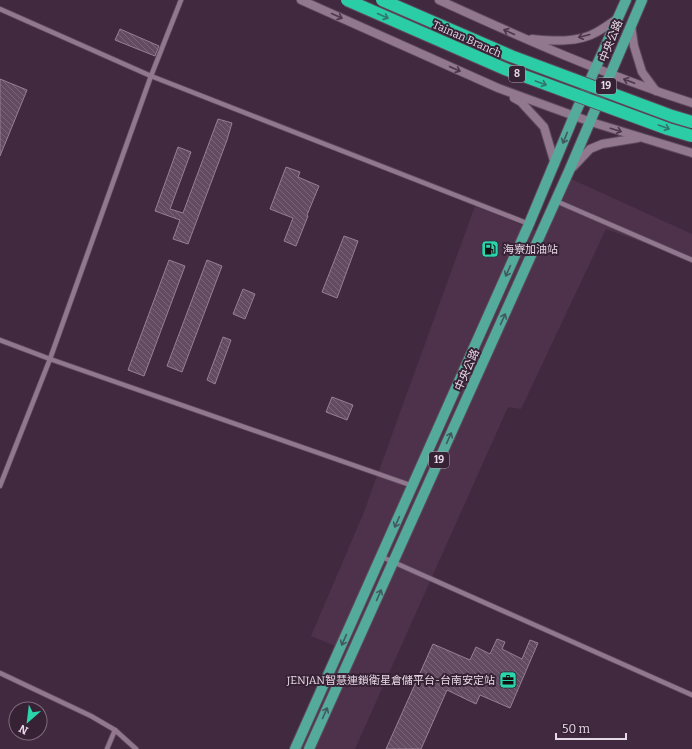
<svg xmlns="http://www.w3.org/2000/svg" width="692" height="749" font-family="Bitter,'Noto Sans TC',serif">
  <defs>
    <pattern id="building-back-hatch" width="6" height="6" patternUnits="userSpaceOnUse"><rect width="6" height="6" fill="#634b61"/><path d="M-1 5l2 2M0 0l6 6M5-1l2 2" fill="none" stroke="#796478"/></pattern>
  </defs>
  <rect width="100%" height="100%" fill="#412a3f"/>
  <polygon fill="#4e324c" points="571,179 692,234 692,260 606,229 521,409 508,407 355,749 294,749 338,647 311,636 364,512 475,206 547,235"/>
  <g fill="url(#building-back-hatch)" stroke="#987e96">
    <polygon points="120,29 159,46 155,56 115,40"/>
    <polygon points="0,79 27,90 0,156"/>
    <polygon points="218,119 232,123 227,140 188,244 173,239 180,220 155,211 178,147 191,152 170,209 183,213"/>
    <polygon points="286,167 300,172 298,177 319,186 307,215 308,216 296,246 284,241 293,218 270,209"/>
    <polygon points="344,236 358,241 337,298 322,292"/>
    <polygon points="169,260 185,266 144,376 128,370"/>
    <polygon points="207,260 222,266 182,372 167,366"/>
    <polygon points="243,289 255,294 245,319 233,314"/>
    <polygon points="223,337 231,340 215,384 207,380"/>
    <polygon points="332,397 353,405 347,420 326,412"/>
    <polygon points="497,639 505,642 502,649 522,659 530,640 538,643 510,708 480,695 476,704 447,690 421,749 386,749 433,644 470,660 476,647 490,654"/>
  </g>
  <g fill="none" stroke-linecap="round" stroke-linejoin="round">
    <defs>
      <g id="lane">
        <polyline points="0,9 151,76 529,224"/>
        <polyline points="556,201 692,260"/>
        <polyline points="0,340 50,359 413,486"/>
        <polyline points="0,486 50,359 151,76 181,0"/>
        <polyline points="382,557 692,695"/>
        <polyline points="0,673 91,716 115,730 136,749"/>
        <polyline points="107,749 115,730"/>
      </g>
      <g id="street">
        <polyline points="301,0 498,88 591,122 692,153"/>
        <path d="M439 0C522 38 605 75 692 103"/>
        <polyline points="631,25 634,46 642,72 656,91"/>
        <path d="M532 39C553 41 578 43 597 32 604 28 611 23 618 18"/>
        <polyline points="514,98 521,102 544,127 555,164"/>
        <polyline points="573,167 590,149 602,144 638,138"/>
      </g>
      <g id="primary">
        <polyline points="295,749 529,224 574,116 626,0"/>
        <polyline points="309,749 569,171 642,0"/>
      </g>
    </defs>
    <use href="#lane" stroke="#5d495b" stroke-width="6"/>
    <use href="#street" stroke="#5d495b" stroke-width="10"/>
    <use href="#primary" stroke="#5d495b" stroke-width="12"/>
    <use href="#lane" stroke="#92788f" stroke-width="4.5"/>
    <use href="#street" stroke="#92788f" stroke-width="8"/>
    <use href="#primary" stroke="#54ab9c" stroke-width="10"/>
    <defs>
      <g id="highway-bridge">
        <polyline points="347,0 505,69 668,129 692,136"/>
        <polyline points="382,0 511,56 672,116 692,122"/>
      </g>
    </defs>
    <use href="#highway-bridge" stroke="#5d495b" stroke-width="14" stroke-linecap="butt"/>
    <use href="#highway-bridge" stroke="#2acda5" stroke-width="12"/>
  </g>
  <defs><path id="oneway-shaft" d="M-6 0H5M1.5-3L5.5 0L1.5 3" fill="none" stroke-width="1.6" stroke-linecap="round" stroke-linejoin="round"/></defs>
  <g stroke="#4d374c">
    <use href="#oneway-shaft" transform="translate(337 16) rotate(24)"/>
    <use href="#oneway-shaft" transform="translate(509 32) rotate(-156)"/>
    <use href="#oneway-shaft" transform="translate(584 36) rotate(166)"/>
    <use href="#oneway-shaft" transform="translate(455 69) rotate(24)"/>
    <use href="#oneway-shaft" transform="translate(629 81) rotate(-159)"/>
    <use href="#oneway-shaft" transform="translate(616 130) rotate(17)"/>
  </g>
  <g stroke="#30776d">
    <use href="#oneway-shaft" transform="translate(383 16) rotate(24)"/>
    <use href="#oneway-shaft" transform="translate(541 83) rotate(20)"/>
    <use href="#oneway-shaft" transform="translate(664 127) rotate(20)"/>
  </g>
  <g stroke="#42585e">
    <use href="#oneway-shaft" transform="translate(565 138) rotate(112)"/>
    <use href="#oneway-shaft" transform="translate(508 271) rotate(114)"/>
    <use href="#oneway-shaft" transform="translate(503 319) rotate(-66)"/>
    <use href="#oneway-shaft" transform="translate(449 438) rotate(-66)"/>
    <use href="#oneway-shaft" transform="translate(397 522) rotate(114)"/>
    <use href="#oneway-shaft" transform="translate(379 595) rotate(-66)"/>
    <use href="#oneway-shaft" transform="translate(344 640) rotate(114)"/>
    <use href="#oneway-shaft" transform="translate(325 713) rotate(-66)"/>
  </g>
  <defs>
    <symbol id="fuel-square" viewBox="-11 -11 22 22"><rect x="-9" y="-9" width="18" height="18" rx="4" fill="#2bd5ac" stroke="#362135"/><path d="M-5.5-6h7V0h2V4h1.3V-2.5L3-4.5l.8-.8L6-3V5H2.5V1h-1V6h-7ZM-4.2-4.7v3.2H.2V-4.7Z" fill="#111"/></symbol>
    <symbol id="office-square" viewBox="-11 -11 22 22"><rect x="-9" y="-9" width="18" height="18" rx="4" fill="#2bd5ac" stroke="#362135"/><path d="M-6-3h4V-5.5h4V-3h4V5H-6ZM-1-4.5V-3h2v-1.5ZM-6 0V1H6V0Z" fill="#111"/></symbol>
  </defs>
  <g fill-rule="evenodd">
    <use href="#fuel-square" x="480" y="239" width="20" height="20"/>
    <use href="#office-square" x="498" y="670" width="20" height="20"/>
  </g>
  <g text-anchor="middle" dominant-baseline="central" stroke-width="4" stroke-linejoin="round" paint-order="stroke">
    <g fill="#362135" stroke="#b2a1b0" stroke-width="1">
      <rect x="509" y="66" width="16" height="16" rx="3"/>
      <rect x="596" y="78" width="20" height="16" rx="3"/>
      <rect x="429" y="452" width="20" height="16" rx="3"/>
    </g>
    <g font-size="10" font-weight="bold" fill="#e7d8e5">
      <text x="517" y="74">8</text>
      <text x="606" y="86">19</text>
      <text x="439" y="460">19</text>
    </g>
    <g font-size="11" fill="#e7d8e5" stroke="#362135">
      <text transform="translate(467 39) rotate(24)">Tainan Branch</text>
      <text transform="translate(611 41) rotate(-68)">中央公路</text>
      <text transform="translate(467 370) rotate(-66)">中央公路</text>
    </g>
    <g font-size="11" fill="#e7d8e5" stroke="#362135" text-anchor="start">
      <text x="503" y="249">海寮加油站</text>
      <text x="495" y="680" text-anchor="end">JENJAN智慧連鎖衛星倉儲平台-台南安定站</text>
    </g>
  </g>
  <g transform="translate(28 721) rotate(208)"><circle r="19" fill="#362135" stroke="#7d6a7b"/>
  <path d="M0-3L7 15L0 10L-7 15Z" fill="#2bd5ac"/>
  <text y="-6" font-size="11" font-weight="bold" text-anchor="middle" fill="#e7d8e5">N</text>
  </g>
  <path d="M556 733v6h70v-6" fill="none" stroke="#e7d8e5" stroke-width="2"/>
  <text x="562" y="733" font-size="12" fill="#e7d8e5" stroke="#362135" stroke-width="3" paint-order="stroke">50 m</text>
</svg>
